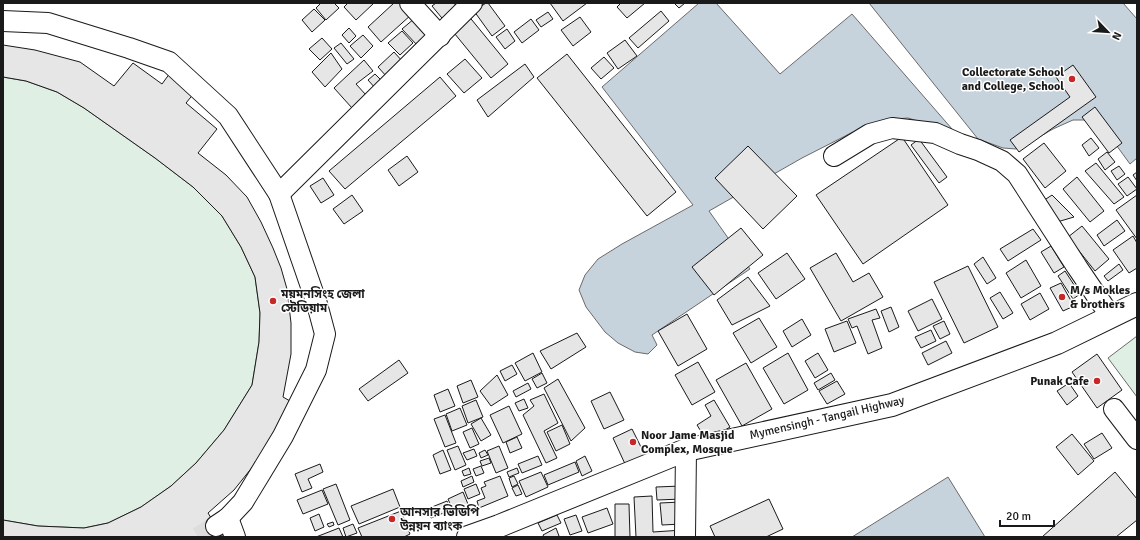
<svg xmlns="http://www.w3.org/2000/svg" width="1140" height="540" font-family="Signika,'Noto Sans Bengali',sans-serif">
  <rect width="100%" height="100%" fill="#fff"/>
  <g fill="#e0efe3" stroke="#6a6a6a">
    <polygon points="3,77 26,81 57,92 84,108 155,158 193,187 222,216 241,247 255,277 260,313 259,342 252,385 224,430 196,463 171,486 141,507 108,523 84,528 38,526 3,520"/>
    <polygon points="1137,336 1137,397 1108,358"/>
  </g>
  <g fill="#c6d2dc" stroke="#6a6a6a">
    <polygon points="699,3 716,3 780,74 852,14 959,137 930,125 908,118 884,120 851,133 802,158 709,211 750,269 652,335 657,345 648,354 635,352 618,343 605,332 586,307 579,290 585,275 598,259 622,244 693,205 602,87"/>
    <polygon points="869,3 1123,3 1137,19 1137,158 1130,164 1111,138 1088,120 1073,120 1053,129 1029,143 1016,149 1003,148 978,139"/>
    <polygon points="948,477 985,537 852,537"/>
  </g>
  <g fill="#e6e6e6" stroke="#1a1a1a">
    <polygon points="321,3 334,3 339,8 326,20 316,8"/>
    <polygon points="348,3 374,3 356,20 344,7"/>
    <polygon points="394,3 402,3 412,14 381,42 368,27"/>
    <polygon points="436,3 454,3 460,11 446,23 432,6"/>
    <polygon points="486,3 488,3 505,26 492,36 474,11"/>
    <polygon points="550,3 587,3 563,21"/>
    <polygon points="621,3 645,3 627,18 617,7"/>
    <polygon points="674,3 685,3 679,8"/>
    <polygon points="314,9 325,20 312,32 302,20"/>
    <polygon points="661,11 669,21 638,48 629,38"/>
    <polygon points="548,12 553,19 541,27 536,20"/>
    <polygon points="467,14 508,64 491,78 450,28"/>
    <polygon points="580,17 591,32 573,46 561,30"/>
    <polygon points="415,18 430,34 417,45 402,29"/>
    <polygon points="531,19 539,30 522,43 514,32"/>
    <polygon points="349,28 356,36 349,43 342,35"/>
    <polygon points="507,29 515,41 505,49 496,37"/>
    <polygon points="402,31 413,43 400,55 388,43"/>
    <polygon points="363,35 373,46 361,58 350,46"/>
    <polygon points="322,38 332,49 320,60 309,49"/>
    <polygon points="625,40 637,56 618,69 607,53"/>
    <polygon points="341,43 354,59 347,64 334,48"/>
    <polygon points="3,45 35,50 80,62 114,86 133,63 162,84 170,73 195,92 186,103 217,129 198,153 226,175 247,197 261,222 273,248 281,268 287,289 291,323 291,354 283,397 290,401 275,432 254,465 234,490 208,513 223,537 3,537 3,520 38,526 84,528 108,523 141,507 171,486 196,463 224,430 252,385 259,342 260,313 255,277 241,247 222,216 193,187 155,158 84,108 57,92 26,81 3,77"/>
    <polygon points="394,52 403,62 387,77 378,67"/>
    <polygon points="331,53 342,69 325,87 312,72"/>
    <polygon points="567,54 676,192 647,216 537,78"/>
    <polygon points="604,57 614,68 601,79 591,68"/>
    <polygon points="465,59 482,78 464,93 447,74"/>
    <polygon points="364,60 373,71 356,84 366,95 352,108 334,88"/>
    <polygon points="525,64 534,77 488,117 477,100"/>
    <polygon points="1073,65 1096,97 1019,152 1010,140 1070,97 1056,77"/>
    <polygon points="375,74 384,83 376,89 368,80"/>
    <polygon points="440,77 456,96 345,189 329,171"/>
    <polygon points="1095,107 1122,143 1109,153 1082,117"/>
    <polygon points="902,137 948,205 863,264 816,195"/>
    <polygon points="1091,138 1099,148 1089,156 1082,145"/>
    <polygon points="919,139 947,177 939,183 911,145"/>
    <polygon points="1044,143 1066,171 1045,188 1023,159"/>
    <polygon points="748,146 797,196 763,229 715,178"/>
    <polygon points="1107,152 1115,162 1105,170 1098,159"/>
    <polygon points="407,156 418,172 399,186 388,170"/>
    <polygon points="1096,163 1124,197 1114,204 1085,171"/>
    <polygon points="1119,166 1125,174 1117,180 1111,171"/>
    <polygon points="1137,172 1137,181 1133,175"/>
    <polygon points="1077,177 1104,211 1090,222 1063,189"/>
    <polygon points="1128,177 1137,189 1127,196 1118,184"/>
    <polygon points="323,178 334,195 321,203 310,186"/>
    <polygon points="352,195 363,211 344,224 333,209"/>
    <polygon points="1052,195 1074,217 1057,222 1043,201"/>
    <polygon points="1137,195 1137,239 1116,210"/>
    <polygon points="1117,220 1125,231 1104,246 1097,235"/>
    <polygon points="1082,226 1109,259 1095,271 1068,237"/>
    <polygon points="741,228 763,255 714,295 692,267"/>
    <polygon points="1033,229 1041,240 1008,261 1000,249"/>
    <polygon points="1133,236 1137,243 1137,268 1129,273 1113,250"/>
    <polygon points="1051,246 1064,267 1054,273 1041,252"/>
    <polygon points="787,253 805,279 776,299 758,273"/>
    <polygon points="836,253 853,282 869,273 883,297 841,321 810,268"/>
    <polygon points="983,257 996,278 987,284 974,264"/>
    <polygon points="1026,260 1041,286 1021,298 1006,273"/>
    <polygon points="1119,264 1123,270 1108,281 1104,276"/>
    <polygon points="968,266 998,327 964,343 934,282"/>
    <polygon points="1065,271 1080,294 1073,299 1058,276"/>
    <polygon points="748,277 770,306 732,325 717,300"/>
    <polygon points="1061,283 1074,306 1063,311 1050,288"/>
    <polygon points="1000,292 1013,313 1003,319 990,298"/>
    <polygon points="1040,293 1049,309 1030,320 1021,304"/>
    <polygon points="932,299 942,319 918,331 908,311"/>
    <polygon points="891,307 899,327 889,332 881,311"/>
    <polygon points="876,309 880,318 872,320 882,348 868,354 857,326 852,328 848,319"/>
    <polygon points="687,314 707,349 678,366 658,331"/>
    <polygon points="759,318 777,347 751,363 733,333"/>
    <polygon points="802,319 811,335 792,347 783,331"/>
    <polygon points="847,321 856,343 834,352 825,329"/>
    <polygon points="944,321 950,334 940,339 933,326"/>
    <polygon points="931,330 936,341 921,348 915,337"/>
    <polygon points="577,333 586,347 551,369 540,351"/>
    <polygon points="946,341 952,353 928,365 922,353"/>
    <polygon points="533,353 542,372 525,381 515,363"/>
    <polygon points="788,353 808,390 784,404 763,368"/>
    <polygon points="818,353 828,370 815,378 805,361"/>
    <polygon points="1097,354 1122,390 1097,408 1072,372"/>
    <polygon points="399,360 408,373 368,401 359,389"/>
    <polygon points="698,362 715,392 692,405 675,375"/>
    <polygon points="746,363 772,409 742,426 716,380"/>
    <polygon points="512,365 517,374 505,381 500,371"/>
    <polygon points="542,373 547,383 537,388 532,379"/>
    <polygon points="831,373 835,380 818,390 814,383"/>
    <polygon points="497,375 508,395 491,406 480,391"/>
    <polygon points="558,379 585,428 571,441 544,388"/>
    <polygon points="471,380 478,397 463,403 457,386"/>
    <polygon points="837,381 845,394 827,404 819,391"/>
    <polygon points="528,383 531,389 516,397 513,391"/>
    <polygon points="1069,383 1078,396 1067,405 1057,391"/>
    <polygon points="448,389 455,406 440,412 434,395"/>
    <polygon points="610,392 624,420 604,429 591,401"/>
    <polygon points="544,394 558,423 544,431 557,458 546,463 523,415 534,406 530,400"/>
    <polygon points="524,399 528,408 519,411 515,403"/>
    <polygon points="476,400 483,417 468,423 462,406"/>
    <polygon points="714,400 730,427 707,441 697,425 711,416 705,405"/>
    <polygon points="509,406 522,434 503,443 490,415"/>
    <polygon points="460,408 467,425 452,431 446,414"/>
    <polygon points="445,415 456,443 445,447 434,419"/>
    <polygon points="481,418 491,435 481,441 471,424"/>
    <polygon points="562,425 570,444 556,451 547,432"/>
    <polygon points="472,428 479,444 470,448 463,432"/>
    <polygon points="632,429 646,457 626,466 613,438"/>
    <polygon points="1102,433 1112,448 1094,459 1084,444"/>
    <polygon points="1072,434 1094,461 1078,475 1056,447"/>
    <polygon points="517,437 522,448 510,453 506,442"/>
    <polygon points="458,446 466,465 455,470 447,450"/>
    <polygon points="499,446 508,468 496,473 487,451"/>
    <polygon points="474,449 477,456 467,460 463,453"/>
    <polygon points="443,450 451,470 440,474 433,455"/>
    <polygon points="485,450 488,455 481,458 479,453"/>
    <polygon points="538,456 542,465 522,473 518,464"/>
    <polygon points="585,456 592,471 582,476 576,461"/>
    <polygon points="489,458 491,463 482,466 480,461"/>
    <polygon points="575,462 579,472 548,485 544,475"/>
    <polygon points="320,464 323,472 308,479 312,488 302,492 295,474"/>
    <polygon points="481,466 484,473 476,476 473,469"/>
    <polygon points="469,468 471,474 464,476 462,471"/>
    <polygon points="517,468 519,473 509,477 507,472"/>
    <polygon points="541,472 548,487 526,497 519,481"/>
    <polygon points="1115,472 1137,499 1137,520 1116,537 1042,537"/>
    <polygon points="472,476 474,482 463,487 461,481"/>
    <polygon points="500,476 508,496 479,508 477,501 485,498 481,488 486,486 484,482"/>
    <polygon points="514,476 518,484 512,487 509,478"/>
    <polygon points="336,484 350,520 338,525 323,489"/>
    <polygon points="476,484 480,494 468,499 464,489"/>
    <polygon points="518,485 522,494 516,496 512,488"/>
    <polygon points="681,486 682,499 657,500 656,487"/>
    <polygon points="393,489 400,507 359,524 351,506"/>
    <polygon points="322,490 328,504 303,514 297,500"/>
    <polygon points="463,492 470,509 455,515 448,499"/>
    <polygon points="652,496 653,532 683,530 683,537 636,537 634,497"/>
    <polygon points="769,499 783,529 766,537 715,537 710,526"/>
    <polygon points="447,501 451,510 431,518 427,509"/>
    <polygon points="681,502 682,524 662,525 660,503"/>
    <polygon points="615,504 629,504 630,537 615,537"/>
    <polygon points="607,508 613,524 588,533 582,517"/>
    <polygon points="401,511 410,534 404,537 362,537 358,528"/>
    <polygon points="319,514 324,527 315,531 310,518"/>
    <polygon points="557,515 561,523 542,531 538,523"/>
    <polygon points="576,515 582,531 570,535 564,519"/>
    <polygon points="333,522 334,525 329,527 327,524"/>
    <polygon points="353,524 357,533 346,537 343,528"/>
    <polygon points="339,528 343,537 316,537"/>
    <polygon points="556,528 559,536 557,537 544,537 543,535"/>
  </g>
  <g fill="none" stroke-linecap="round" stroke-linejoin="round">
    <polyline stroke="#ddd" stroke-width="20" stroke-dasharray="20 10" stroke-linecap="butt" points="198,537 216,526"/>
    <defs>
      <g id="minor">
        <polyline points="410,3 440,36"/>
        <polyline points="3,21 48,23 129,48 169,62 228,116 279,194 317,304 325,334 316,370 283,436 260,474 243,502 228,518 216,526"/>
        <polyline points="834,156 870,134 892,128 935,133 960,144 978,150 1002,161 1017,174 1077,267 1111,317"/>
        <polyline points="279,194 472,3"/>
        <polyline points="1114,409 1137,439"/>
        <polyline points="228,518 235,537"/>
        <polyline points="685,537 686,450"/>
      </g>
      <polyline id="highway" points="468,537 499,526 686,450 892,405 1057,343 1137,304"/>
    </defs>
    <use href="#minor" stroke="#1a1a1a" stroke-width="22"/>
    <use href="#highway" stroke="#1a1a1a" stroke-width="24"/>
    <use href="#minor" stroke="#fff" stroke-width="20"/>
    <use href="#highway" stroke="#fff" stroke-width="22"/>
  </g>
  <g fill="#c62828" stroke="#fff" stroke-width="1.5">
    <circle cx="1072" cy="79" r="4"/>
    <circle cx="1062" cy="297" r="4"/>
    <circle cx="273" cy="301" r="4"/>
    <circle cx="1097" cy="381" r="4"/>
    <circle cx="633" cy="442" r="4"/>
    <circle cx="392" cy="519" r="4"/>
  </g>
  <g text-anchor="middle" dominant-baseline="central" stroke-width="3" stroke-linejoin="round" paint-order="stroke">
    <g font-size="12" font-weight="bold" fill="#1a1a1a" stroke="#fff" text-anchor="start">
      <text x="1064" y="72" text-anchor="end">Collectorate School<tspan x="1064" dy="14">and College, School</tspan></text>
      <text x="1070" y="290">M/s Mokles<tspan x="1070" dy="14">&amp; brothers</tspan></text>
      <text x="281" y="294">ময়মনসিংহ জেলা<tspan x="281" dy="14">স্টেডিয়াম</tspan></text>
      <text x="1089" y="381" text-anchor="end">Punak Cafe</text>
      <text x="641" y="435">Noor Jame Masjid<tspan x="641" dy="14">Complex, Mosque</tspan></text>
      <text x="400" y="512">আনসার ভিডিপি<tspan x="400" dy="14">উন্নয়ন ব্যাংক</tspan></text>
    </g>
    <g font-size="12" fill="#1a1a1a" stroke="#fff">
      <text transform="translate(827 418) rotate(-13)">Mymensingh - Tangail Highway</text>
    </g>
  </g>
  <rect width="1140" height="540" fill="none" stroke="#1a1a1a" stroke-width="8"/>
  <g transform="translate(1108 32) rotate(115)" stroke="#ffffff" stroke-width="3" paint-order="stroke">
  <path d="M0-3L7 15L0 10L-7 15Z" fill="#1a1a1a"/>
  <text y="-6" font-size="11" font-weight="bold" text-anchor="middle" fill="#1a1a1a">N</text>
  </g>
  <path d="M1000 520v6h54v-6" fill="none" stroke="#1a1a1a" stroke-width="2"/>
  <text x="1006" y="520" font-size="12" fill="#1a1a1a" stroke="#ffffff" stroke-width="3" paint-order="stroke">20 m</text>
</svg>
